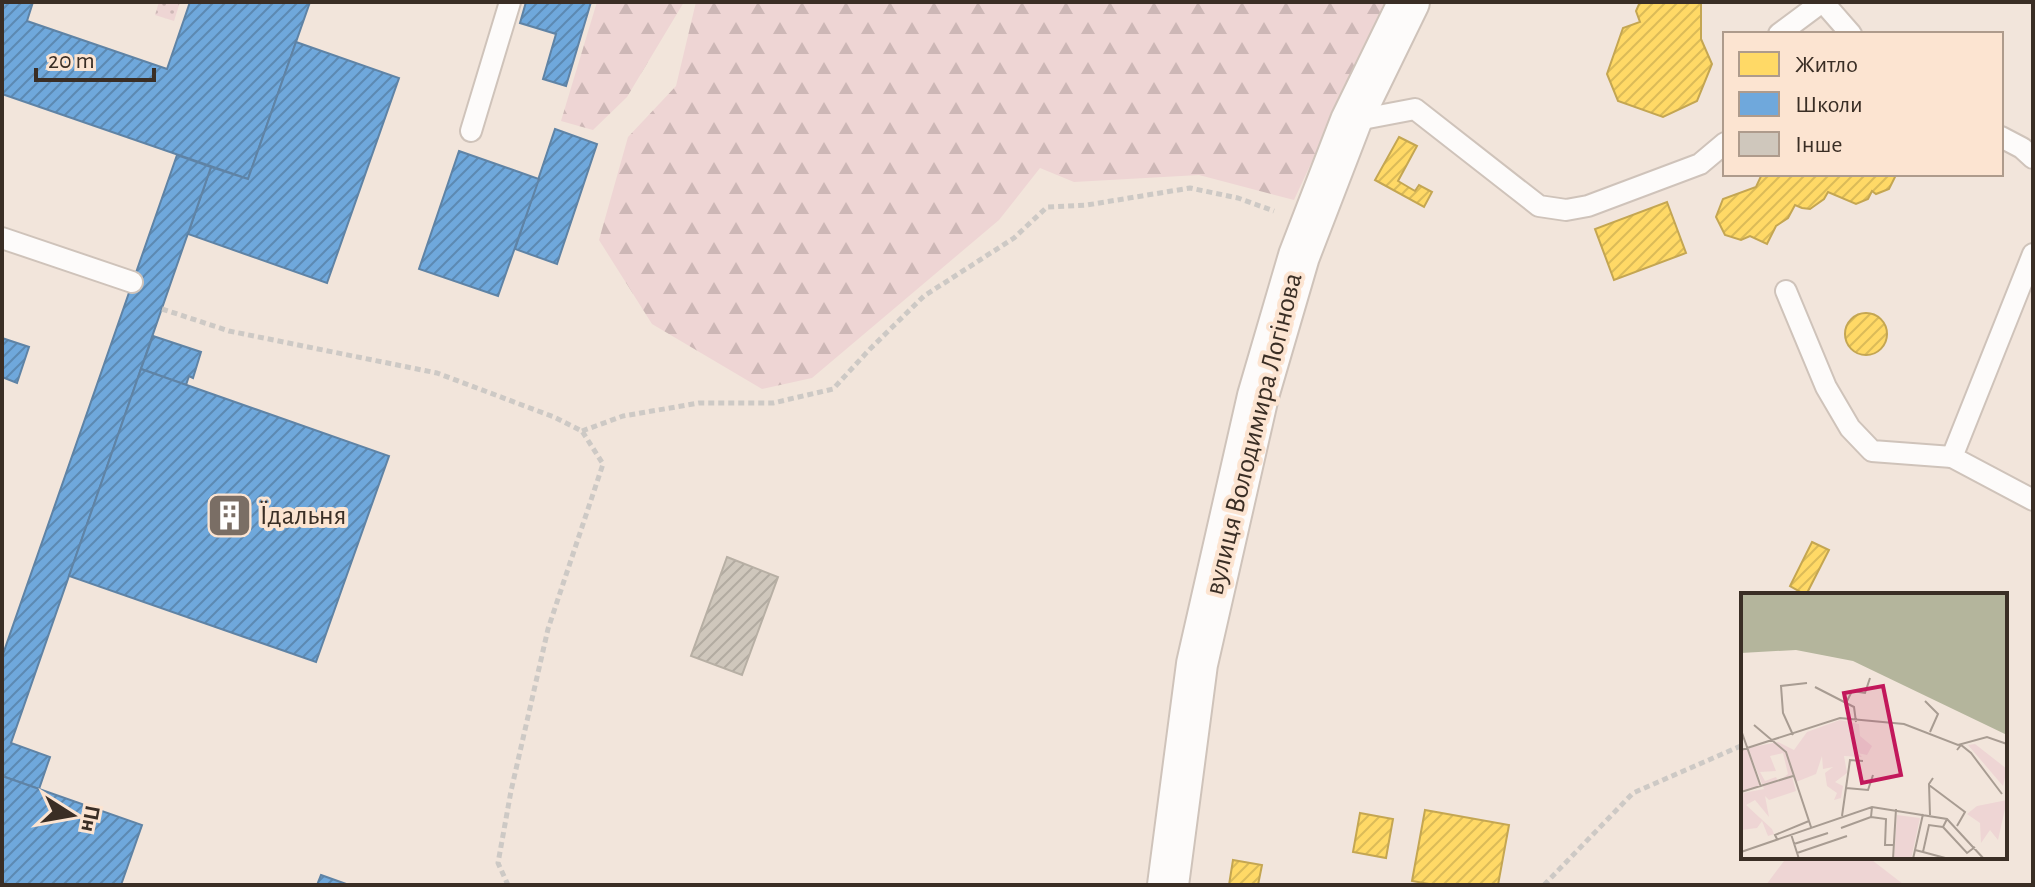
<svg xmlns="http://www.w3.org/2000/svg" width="2035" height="887" font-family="'Alegreya Sans',sans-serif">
  <defs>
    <pattern id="grass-dots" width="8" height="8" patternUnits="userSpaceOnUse" patternTransform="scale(2)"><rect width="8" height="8" fill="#eed5d4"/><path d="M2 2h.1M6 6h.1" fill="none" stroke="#cdb7b6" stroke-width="1.8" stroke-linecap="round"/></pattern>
    <pattern id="forest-firs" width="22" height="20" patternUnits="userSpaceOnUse" patternTransform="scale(2)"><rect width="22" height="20" fill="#eed5d4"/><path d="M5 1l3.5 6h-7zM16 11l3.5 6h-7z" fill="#cdb7b6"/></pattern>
    <pattern id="homes-hatch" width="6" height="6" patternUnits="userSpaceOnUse" patternTransform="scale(2)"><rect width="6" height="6" fill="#ffd966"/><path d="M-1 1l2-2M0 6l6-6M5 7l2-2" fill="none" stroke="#dbbb58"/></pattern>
    <pattern id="schools-hatch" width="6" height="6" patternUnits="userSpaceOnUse" patternTransform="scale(2)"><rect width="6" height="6" fill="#6fa8dc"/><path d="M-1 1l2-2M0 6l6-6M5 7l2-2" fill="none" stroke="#5c89b2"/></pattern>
    <pattern id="building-hatch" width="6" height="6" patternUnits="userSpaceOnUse" patternTransform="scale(2)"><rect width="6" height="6" fill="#cfc7bc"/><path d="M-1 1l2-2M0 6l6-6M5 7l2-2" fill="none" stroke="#b2aba1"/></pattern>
  </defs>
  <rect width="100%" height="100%" fill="#f2e5db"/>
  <polygon fill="url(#grass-dots)" points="159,2 180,2 174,21 155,15"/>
  <g fill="url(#forest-firs)">
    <polygon points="597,2 684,2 627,97 593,130 561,121"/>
    <polygon points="696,2 1386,2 1294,200 1199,175 1074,182 1040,168 999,220 812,378 762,389 652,324 599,240 628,137 676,86"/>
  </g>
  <polygon fill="#eed5d4" points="1787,857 1868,857 1903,884 1766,885"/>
  <g fill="url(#homes-hatch)" stroke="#c4a652" stroke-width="2">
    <polygon points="1640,2 1701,2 1701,39 1712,64 1697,101 1663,117 1618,101 1607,74 1623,28 1640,22 1636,11"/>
    <polygon points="1399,137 1417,146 1398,181 1415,191 1419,185 1432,192 1424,207 1375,180"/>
    <polygon points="1762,174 1894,174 1895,177 1889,189 1876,194 1872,191 1868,199 1856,204 1828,192 1824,199 1810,209 1802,208 1795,205 1788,218 1776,226 1767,244 1750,236 1741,240 1725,235 1716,217 1723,199 1756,187"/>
    <polygon points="1667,202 1686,253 1614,280 1595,229"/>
    <circle cx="1866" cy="334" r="21"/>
    <polygon points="1812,542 1829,550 1806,595 1790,586"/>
    <polygon points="1425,810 1509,825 1498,885 1435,885 1412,881"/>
    <polygon points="1360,813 1393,819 1386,858 1353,852"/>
    <polygon points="1233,860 1262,865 1258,885 1229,885"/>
  </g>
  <g fill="url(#schools-hatch)" stroke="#5f83a5" stroke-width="2">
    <polygon points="2,2 33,2 27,21 167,69 190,2 310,2 248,179 2,94"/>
    <polygon points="526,2 591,2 566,86 543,79 556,34 520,23"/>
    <polygon points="296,42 399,78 327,283 188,234 211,167 248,179"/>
    <polygon points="555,129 597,144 557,264 515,249"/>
    <polygon points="459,151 539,179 498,296 419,269"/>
    <polygon points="177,155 211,167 11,743 50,757 39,789 2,776 2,657"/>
    <polygon points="153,336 201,352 193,378 189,376 186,385 141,369"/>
    <polygon points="2,338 29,347 17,383 2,377"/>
    <polygon points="141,369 389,456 316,662 69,576"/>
    <polygon points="2,776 142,825 121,885 2,885"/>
    <polygon points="321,875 349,885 317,885"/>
  </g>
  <polygon fill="url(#building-hatch)" stroke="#b7afa4" stroke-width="2" points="727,557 778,577 742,675 691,656"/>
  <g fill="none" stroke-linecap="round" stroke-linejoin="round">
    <defs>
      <g id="service">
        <polyline points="1823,2 1851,34"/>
        <polyline points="1779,34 1822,2"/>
        <polyline points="1352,121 1415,109 1539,206 1566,210 1588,206 1700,164 1725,143"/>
        <polyline points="471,131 510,2"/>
        <polyline points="2001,137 2022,148 2033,158"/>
        <polyline points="2,238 132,282"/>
        <polyline points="2033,254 1952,457 2033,500"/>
        <polyline points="1786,291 1826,387 1850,428 1872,451 1952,457"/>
      </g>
      <polyline id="minor" points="1168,885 1197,664 1258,396 1299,256 1351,121 1409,2"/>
    </defs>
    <use href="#service" stroke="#cfc3ba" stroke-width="24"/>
    <use href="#minor" stroke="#cfc3ba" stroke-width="44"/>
    <g stroke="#cdc9c5" stroke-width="5" stroke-dasharray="6 4" stroke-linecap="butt">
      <polyline points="162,309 229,331 437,373 554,417 582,431 603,464 548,629 511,791 498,863 508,885"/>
      <polyline points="582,431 623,416 699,403 773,403 833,389 870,349 924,296 1014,238 1047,207 1087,205 1190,188 1238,198 1274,211"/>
      <polyline points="1544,885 1633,793 1743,745"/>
    </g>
    <use href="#service" stroke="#fdfbfa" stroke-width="20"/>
    <use href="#minor" stroke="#fdfbfa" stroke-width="40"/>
  </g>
  <defs>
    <symbol id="building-square" viewBox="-11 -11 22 22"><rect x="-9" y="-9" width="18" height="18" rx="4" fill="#7a6e65" stroke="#fce4d1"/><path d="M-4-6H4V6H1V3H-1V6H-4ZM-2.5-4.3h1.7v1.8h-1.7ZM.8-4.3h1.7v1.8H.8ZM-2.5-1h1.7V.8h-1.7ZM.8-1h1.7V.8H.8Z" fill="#fff"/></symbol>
  </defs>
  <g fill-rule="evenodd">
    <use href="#building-square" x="204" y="490" width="51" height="51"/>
  </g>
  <g text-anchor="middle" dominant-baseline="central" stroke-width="8" stroke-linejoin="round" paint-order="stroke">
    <g font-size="28" fill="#3a2e25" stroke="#fce4d1">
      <text transform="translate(1254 434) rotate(-76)">вулиця Володимира Логінова</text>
    </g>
    <g font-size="28" fill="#3a2e25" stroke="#fce4d1" text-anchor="start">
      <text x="260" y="516">Їдальня</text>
    </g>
  </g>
  <g transform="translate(1741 593)">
    <rect width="266" height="266" fill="#f2e5db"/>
    <path d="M6 156 19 194 0 199V158ZM2 200 5 212 31 236 33 241 27 243 21 228 16 235 0 237Z" fill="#eed5d4"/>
    <path d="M99 127 118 131 119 143 131 153 126 162 117 160 121 164 103 163 106 180 94 189 102 193 100 205 93 207 96 200 86 193 84 180 92 174 82 176 81 163 75 181 55 189 51 182 41 186 47 181 42 160 29 163 35 178 19 179 24 188 35 184 37 188 51 184 55 198 28 207 24 203 28 224 14 207 5 212 2 200 23 196 7 155 37 149 53 157 66 139ZM234 151 266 176 262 193 227 152ZM266 207 257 247 249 237 240 250 239 230 226 221 236 213Z" fill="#eed5d4"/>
    <path d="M156 222 179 225 170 266H153Z" fill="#eed5d4"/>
    <path d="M0 0H266V142L112 68 55 57 0 60Z" fill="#b4b59c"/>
    <path fill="none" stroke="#a89c92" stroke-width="2" d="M74 94 113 114 115 129M184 108 197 121 189 139M105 110 111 98 124 100 129 85M13 132 45 159 70 234M0 137 20 194M52 142 42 120 40 93 66 90M0 157 99 125 163 131 217 152 246 144 266 151M216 157 220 152 230 160 261 201M188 192 224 219 216 233M105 195 127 197 132 182M0 199 52 183M189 222 188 191 192 185M101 223 109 167 122 168M130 224 145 226 144 252H153M206 226 202 234 226 260 234 254M100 235 130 224 131 214M50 241 58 266M36 246 34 242 68 228M53 251 87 240M174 257 182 259 188 232 202 234M0 259 131 214 206 226 243 266M182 259 208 266M56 260 106 243M152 266 155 216M172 266 182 221"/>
    <path fill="#c2185b" fill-opacity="0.15" stroke="#c2185b" stroke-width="4" d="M142 93 160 182 121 190 103 100Z"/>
    <rect width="266" height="266" fill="none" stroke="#3a2e25" stroke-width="4"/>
  </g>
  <rect width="2035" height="887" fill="none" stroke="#3a2e25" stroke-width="8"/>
  <rect x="1723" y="32" width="280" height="144" fill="#fce4d1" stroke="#ae9b8c" stroke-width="2"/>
  <rect x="1739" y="52" width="40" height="24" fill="#ffd966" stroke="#ae9b8c" stroke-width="2"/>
  <text x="1795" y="72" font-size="24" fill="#3a2e25">Житло</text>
  <rect x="1739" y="92" width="40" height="24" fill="#6fa8dc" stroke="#ae9b8c" stroke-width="2"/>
  <text x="1795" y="112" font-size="24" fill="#3a2e25">Школи</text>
  <rect x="1739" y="132" width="40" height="24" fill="#cfc7bc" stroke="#ae9b8c" stroke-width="2"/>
  <text x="1795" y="152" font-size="24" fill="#3a2e25">Інше</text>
  <g transform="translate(72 815) rotate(101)" stroke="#fce4d1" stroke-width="6" paint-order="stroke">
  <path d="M0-6L14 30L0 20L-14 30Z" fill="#3a2e25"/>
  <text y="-12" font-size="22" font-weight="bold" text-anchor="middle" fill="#3a2e25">Пн</text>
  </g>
  <path d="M36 68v12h118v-12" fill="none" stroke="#3a2e25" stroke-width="4"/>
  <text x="48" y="68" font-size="24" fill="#3a2e25" stroke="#fce4d1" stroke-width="6" paint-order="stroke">20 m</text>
</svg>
